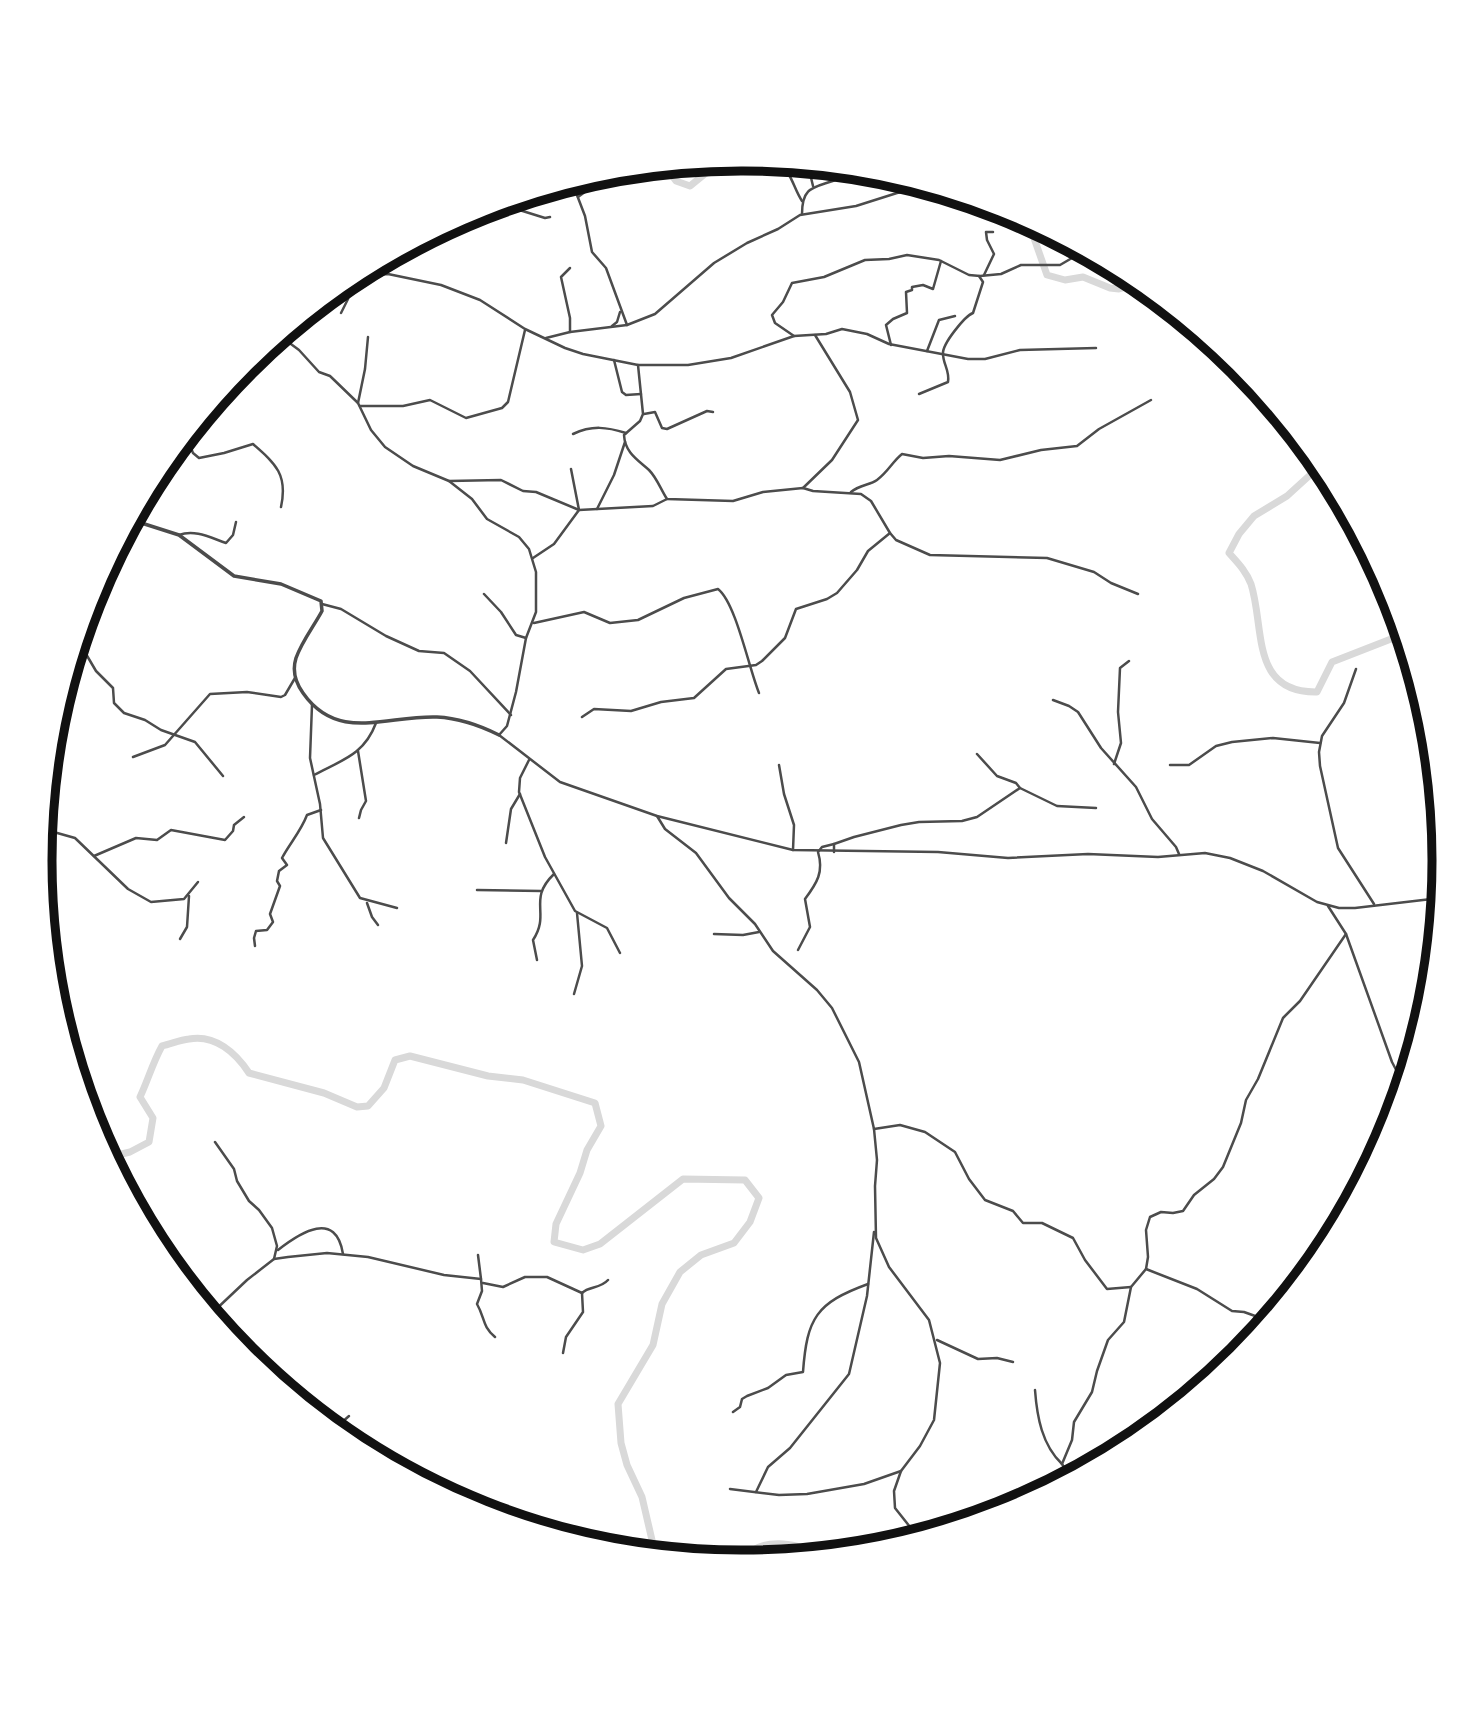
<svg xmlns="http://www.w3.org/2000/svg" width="1484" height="1720" font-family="'IBM Plex Sans',sans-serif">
  <rect width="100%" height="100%" fill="#fff"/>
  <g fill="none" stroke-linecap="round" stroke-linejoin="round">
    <g stroke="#d9d9d9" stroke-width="7">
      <polyline points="665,166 676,181 690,186 722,160"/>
      <polyline points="1028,221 1047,275 1065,280 1083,277 1110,288 1119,289 1140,283"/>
      <path d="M1321 465 1287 496 1254 516 1239 534 1229 553C1238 563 1246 571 1251 584 1265 628 1250 693 1317 692L1332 662 1391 639 1405 641"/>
      <path d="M109 1157 130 1152 149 1142 153 1118 140 1097C148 1080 153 1062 162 1046 171 1044 180 1040 189 1039 215 1034 236 1053 249 1073L324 1093 357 1107 368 1106 384 1088 395 1060 410 1056 488 1076 523 1080 595 1103 601 1126 587 1150 580 1173 556 1224 554 1242 583 1250 600 1244 683 1179 745 1180 759 1198 750 1222 734 1243 701 1255 680 1272 662 1304 653 1345 618 1404 621 1443 627 1465 642 1497 655 1553"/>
      <path d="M740 1562C761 1533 797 1545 825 1554"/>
    </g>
    <g stroke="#4c4c4c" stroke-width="2.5">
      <polyline points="808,165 813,186"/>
      <path d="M788 173C794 183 796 192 802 201"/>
      <polyline points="597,174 600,181"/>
      <polyline points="572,182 585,216 592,252 606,268 627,325"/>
      <polyline points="578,197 600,181 618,181"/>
      <polyline points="501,213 513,208 545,218 550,217"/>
      <path d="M802 214C802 185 815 188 838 179 845 177 852 173 859 170"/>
      <polyline points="382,273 395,253"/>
      <polyline points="984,275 994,254 987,240 986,232 993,232"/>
      <polyline points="353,276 388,274 441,285 480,300 525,329 565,348 583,354 638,365 688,365 731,358 794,336 826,334 842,329 867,334 889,344 968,359 985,359 1020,350 1096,348"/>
      <polyline points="341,313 348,299 351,277"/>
      <polyline points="612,326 617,322 620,312"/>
      <polyline points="570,332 570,318 561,277 570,268"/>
      <polyline points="280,336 299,350 319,372 330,376 358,403 371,430 385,447 413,466 449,481 472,499 487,519 519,537 529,549 536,572 536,612 526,638 516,692 507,726 499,735 560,782 657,816 793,850 938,852 1008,858 1088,854 1158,857 1205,853 1230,858 1263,871 1317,902 1339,908 1355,908 1440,898"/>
      <polyline points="794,336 775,323 772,315 783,302 792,283 824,277 865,260 889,259 907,255 939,260 969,275 980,276 1001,274 1021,265 1060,265 1084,251"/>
      <polyline points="546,338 570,332 627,325 655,314 714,263 747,243 778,229 800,215 856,206 897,193 929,187"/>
      <polyline points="891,345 886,325 893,319 907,313 906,292 912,290 912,287 923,285 933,289 941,261"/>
      <polyline points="927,351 939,320 955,316"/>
      <polyline points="614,360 622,392 626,395 641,394"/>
      <path d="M638 365 643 414 640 421 624 435C625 453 638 460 649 470 657 478 661 490 667 499L733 501 763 492 803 488 813 491 861 494 871 501 890 533 896 540 930 555 1047 558 1094 572 1111 583 1138 594"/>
      <path d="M919 394 948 382C950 371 943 364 943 354 942 344 965 316 973 313L983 282 979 276"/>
      <polyline points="358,403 365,369 368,337"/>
      <polyline points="360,406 403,406 430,400 466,418 502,408 508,402 525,330"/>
      <polyline points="644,414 655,412 662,428 667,429 707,411 713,412"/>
      <path d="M573 434C592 425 607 427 626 433"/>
      <path d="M186 436 193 453 199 458 224 453 253 444C276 464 288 475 281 507"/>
      <polyline points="449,481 501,480 523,491 536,492 579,510 653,506 667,499"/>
      <polyline points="803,488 832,460 858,420 850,392 815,335"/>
      <path d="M851 492C859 485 870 485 877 480 888 472 893 461 902 454L923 458 949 456 1000 460 1041 450 1077 446 1099 429 1151 400"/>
      <polyline points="597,509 614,475 625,442"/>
      <path d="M179 535C195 529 211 538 226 543L233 535 236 522"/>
      <polyline points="533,558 554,544 579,510 571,469"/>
      <polyline points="484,594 501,612 516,635 526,638"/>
      <polyline points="322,604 341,609 386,636 419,651 444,653 470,671 511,715"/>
      <path d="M534 623 584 612 610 623 638 620 684 598 718 589C736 603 749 669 759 693"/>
      <polyline points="76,651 86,654 96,671 113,688 114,703 124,713 145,720 161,730 195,742 223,776"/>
      <polyline points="1356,669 1344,703 1322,736 1319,752 1320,766 1338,848 1374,904"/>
      <polyline points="1053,700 1069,706 1078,712 1101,748 1136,787 1152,819 1176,847 1179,854"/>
      <polyline points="312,705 310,758 320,804 323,838 360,898 397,908"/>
      <polyline points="582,717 594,709 631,711 661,702 694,698 726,669 756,665 762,661 785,638 796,609 827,599 837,593 857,570 868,551 890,533"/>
      <polyline points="358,751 366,801 361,810 359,818"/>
      <polyline points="977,754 997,776 1016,783 1020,788"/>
      <polyline points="133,757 165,745 210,694 247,692 281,697 285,695 295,678"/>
      <polyline points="529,760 520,778 519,792 545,857 575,911 607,928 620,953"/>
      <polyline points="1114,764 1121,743 1118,712 1120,668 1129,661"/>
      <polyline points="779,765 784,794 794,825 793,850"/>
      <polyline points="1170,765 1189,765 1216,746 1232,742 1273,738 1320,743"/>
      <path d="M314 775C342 760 364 755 376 723"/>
      <polyline points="657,816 665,829 696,853 729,898 755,924 773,951 817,990 832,1008 859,1062 874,1129 877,1160 875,1186 876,1238 889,1267 929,1320 940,1363 934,1420 920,1446 901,1471 894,1491 895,1508 918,1537"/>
      <polyline points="43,829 75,838 128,889 151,902 184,899 198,882"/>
      <polyline points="506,843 511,809 520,794"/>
      <polyline points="834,852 834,844 854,837 901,825 919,822 962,821 977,817 1020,788 1057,806 1096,808"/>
      <polyline points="94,856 136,838 157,840 171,830 225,840 233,831 234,825 244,817"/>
      <polyline points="477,890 541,891"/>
      <polyline points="367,903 372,917 378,925"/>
      <polyline points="1328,906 1346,934 1392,1062 1404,1085"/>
      <polyline points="714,934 743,935 759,932"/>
      <polyline points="180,939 187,927 189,896"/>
      <path d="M255 946 254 938 256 931 267 930 273 922 270 914 280 886 277 881 279 871 287 865 282 858C290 843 301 831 307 815L321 810"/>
      <path d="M798 950 810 927 805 899C817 883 824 872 818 852L822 847 834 844"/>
      <path d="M537 960 533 940C551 913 527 900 554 874"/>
      <polyline points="574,994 582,966 577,913"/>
      <polyline points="874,1129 900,1125 925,1132 955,1152 969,1179 985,1200 1013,1211 1023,1223 1042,1223 1073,1238 1085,1260 1107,1289 1131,1287"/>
      <polyline points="215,1142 234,1169 237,1181 249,1201 259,1210 272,1228 277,1246 274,1259"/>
      <path d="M278 1250C301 1232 336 1210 343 1254"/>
      <polyline points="478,1255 481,1279"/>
      <polyline points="1146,1269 1197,1289 1232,1311 1244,1312 1258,1317 1268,1314 1277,1297 1296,1286"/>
      <path d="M483 1283 503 1287 525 1277H547L582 1293C589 1286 600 1289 608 1280"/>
      <path d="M211 1314 247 1280 274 1259 288 1257 327 1253 368 1257 444 1275 481 1279 482 1291 477 1304C485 1318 482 1326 495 1337"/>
      <polyline points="937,1340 978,1359 997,1358 1013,1362"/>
      <polyline points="563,1353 566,1337 583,1312 582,1293"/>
      <path d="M1035 1390C1037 1417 1042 1445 1062 1464"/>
      <path d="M733 1412 740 1407 742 1399 747 1396 768 1388 786 1375 803 1372C807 1318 816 1303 868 1284"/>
      <polyline points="337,1431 340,1424 349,1416"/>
      <polyline points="1070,1476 1062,1464 1072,1440 1074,1422 1092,1392 1097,1371 1108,1340 1124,1322 1131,1287 1146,1269 1148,1257 1146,1230 1150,1217 1161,1212 1173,1213 1183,1211 1194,1195 1214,1179 1223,1167 1241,1123 1246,1100 1258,1079 1283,1018 1300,1001 1346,934"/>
      <polyline points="1057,1484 1065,1470"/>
      <polyline points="730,1489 779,1495 807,1494 864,1484 901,1471"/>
      <polyline points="756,1492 768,1467 790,1448 849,1374 867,1296 874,1232"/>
    </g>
    <path stroke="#4c4c4c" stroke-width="3.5" d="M132 520 179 535 234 576 281 584 321 601 322 611C314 626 302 641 296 658 292 671 295 682 303 693 338 743 387 715 437 717 457 718 481 726 499 735"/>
  </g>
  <path d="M0 0H1484V1720H0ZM741 171H743A689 689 0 0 1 1432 860V861A689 689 0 0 1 743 1550H741A689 689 0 0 1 52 861V860A689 689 0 0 1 741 171Z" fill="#fff" fill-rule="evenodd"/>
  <path fill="none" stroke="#111" stroke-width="9" d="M741 171H743A689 689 0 0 1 1432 860V861A689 689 0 0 1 743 1550H741A689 689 0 0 1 52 861V860A689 689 0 0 1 741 171Z"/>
</svg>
